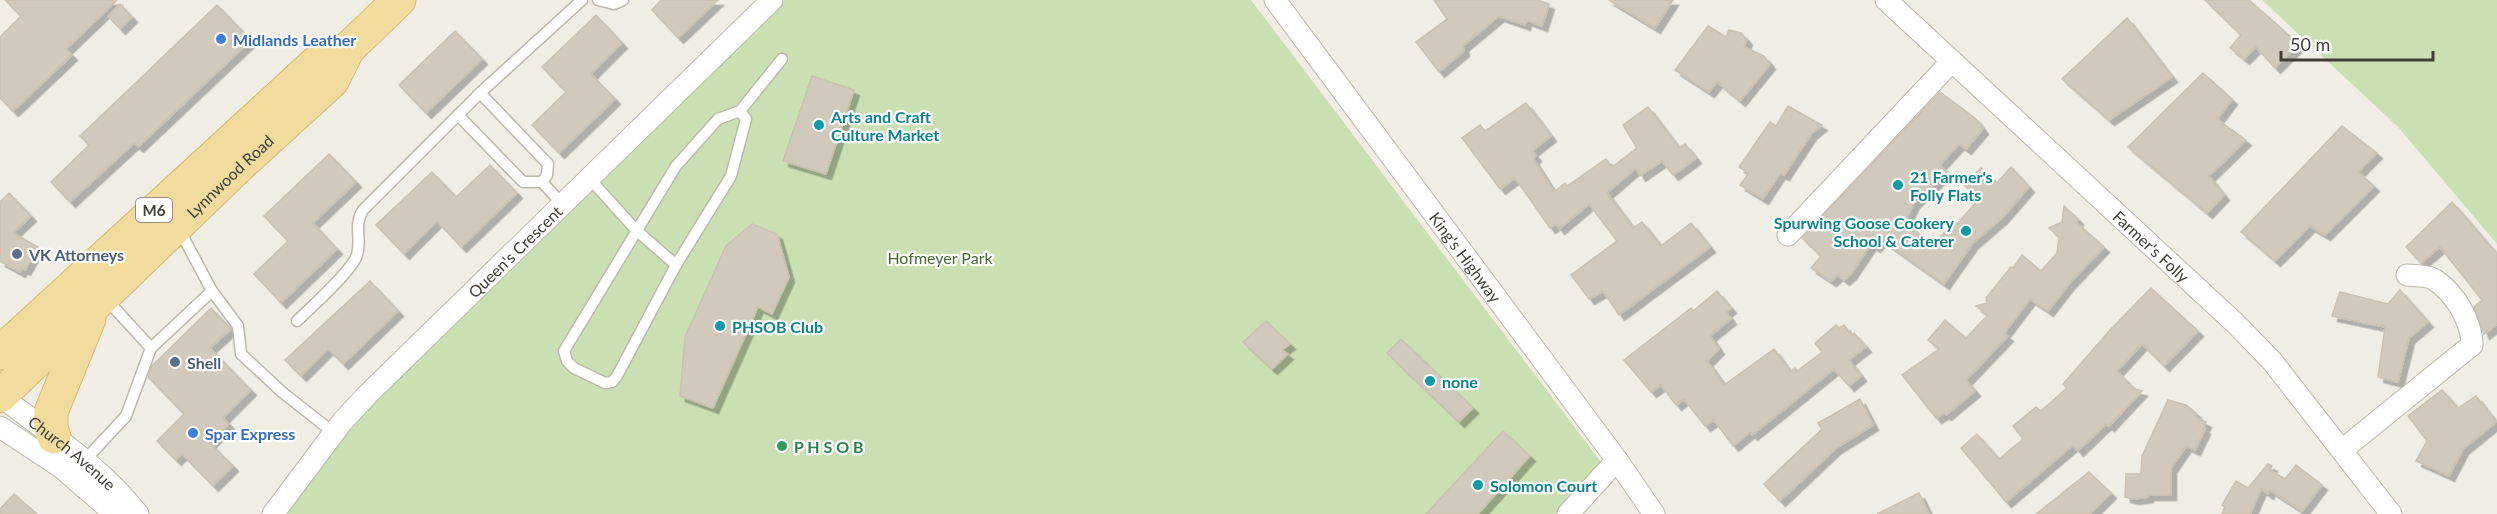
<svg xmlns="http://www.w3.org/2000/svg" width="2497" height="514" font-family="Lato,sans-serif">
  <defs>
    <filter id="shadow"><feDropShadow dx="5.5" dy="5.5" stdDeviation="0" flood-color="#0004"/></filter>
  </defs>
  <rect width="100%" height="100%" fill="#f0ede5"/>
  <g fill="#cae0b2">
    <polygon points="770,0 1251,0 1601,462 1556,514 279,514 334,433"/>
    <polygon points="2262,0 2497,0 2497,244 2398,127"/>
  </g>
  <g fill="#d0c9bc" stroke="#cac1b0" stroke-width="1.5" filter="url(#shadow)">
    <polygon points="5,0 117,0 66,49 72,55 13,111 0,98 0,37 21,16"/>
    <polygon points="661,0 718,0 678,38 652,10"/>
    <polygon points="1434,0 1537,0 1549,4 1542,26 1526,20 1525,25 1499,16 1463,46 1464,51 1439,72 1416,42 1447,19"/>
    <polygon points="1609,0 1673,0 1655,28"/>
    <polygon points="2205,0 2249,0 2299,44 2275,68 2256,47 2244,59 2230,48 2241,35"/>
    <polygon points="120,4 132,17 120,29 108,16"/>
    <polygon points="217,5 251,40 138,147 134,143 70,202 51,182 89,145 80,136"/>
    <polygon points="596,15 622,43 591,74 615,99 559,153 532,125 566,92 542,67"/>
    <polygon points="2127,18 2172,77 2109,120 2062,79"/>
    <polygon points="1708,26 1726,37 1729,30 1741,33 1747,40 1744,47 1764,56 1770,64 1740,101 1717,82 1709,92 1675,70"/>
    <polygon points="455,31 482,59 426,113 399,85"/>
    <polygon points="2203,73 2232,99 2217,119 2246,140 2209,176 2224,195 2207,213 2128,147"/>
    <polygon points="812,76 854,90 826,174 783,161"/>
    <polygon points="1940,92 1975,118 1983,129 1966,149 1959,144 1940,165 1947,172 1914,203 1905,221 1932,245 1955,222 1957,224 1979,199 1964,185 1981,168 1997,183 2011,167 2029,187 2002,218 1972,244 1944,284 1882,240 1875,247 1871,244 1851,274 1844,280 1838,275 1831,281 1811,268 1821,256 1802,238"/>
    <polygon points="1526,103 1551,136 1532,151 1536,156 1533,159 1554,192 1565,183 1567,186 1606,159 1612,167 1637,148 1623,125 1648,107 1679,148 1685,144 1696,158 1673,175 1662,161 1640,176 1636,168 1607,193 1633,228 1642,222 1661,246 1691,223 1710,247 1619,315 1603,291 1589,299 1571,275 1617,241 1589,204 1559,229 1556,224 1550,228 1515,178 1500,189 1462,138 1480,125 1485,131"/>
    <polygon points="1788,106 1822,125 1811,134 1784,175 1780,173 1763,199 1740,185 1749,173 1739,167 1770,122 1776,126"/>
    <polygon points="2342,126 2377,153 2358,172 2374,186 2325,235 2310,226 2275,261 2241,232"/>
    <polygon points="329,154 356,182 313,223 337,249 281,303 254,274 288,241 264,216"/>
    <polygon points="490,165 517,193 461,247 437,221 404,254 376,225 432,172 456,197"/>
    <polygon points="9,193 31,216 13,233 38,247 25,270 22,268 20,272 0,261 0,202"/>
    <polygon points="2452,202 2497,254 2497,324 2484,334 2474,307 2482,300 2440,247 2421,263 2406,247"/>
    <polygon points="2064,206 2078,219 2077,223 2104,247 2068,285 2048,311 2030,299 2004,333 2008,336 1966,380 1975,391 1946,415 1944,413 1936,418 1902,375 1939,349 1928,340 1945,320 1966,338 1988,315 1976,306 1987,303 1986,298 2011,267 2013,268 2022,255 2041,271 2057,253 2059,237 2049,228 2062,222"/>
    <polygon points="752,224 777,234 789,277 772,314 758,307 713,408 680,396 685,337 726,246"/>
    <polygon points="370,281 398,311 343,364 328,349 301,376 285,360"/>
    <polygon points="2151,288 2198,331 2164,366 2142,344 2117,371 2135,389 2142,391 2109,426 2106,424 2078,451 2073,445 2006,502 1961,448 1977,434 1999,459 2023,439 2013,426 2036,407 2041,411 2067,388 2063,384 2111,329"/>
    <polygon points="2400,290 2428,322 2409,338 2398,382 2378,377 2385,327 2332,316 2340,292 2388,304"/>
    <polygon points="1717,291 1731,308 1726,312 1731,319 1710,336 1719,349 1707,361 1724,385 1774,349 1790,372 1795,368 1797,371 1822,352 1815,343 1836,325 1839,328 1844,325 1852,336 1854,333 1866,347 1849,360 1861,376 1849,386 1834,369 1752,435 1750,432 1733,446 1714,420 1705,426 1684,399 1676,405 1661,385 1651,392 1624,360 1691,308 1693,311"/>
    <polygon points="211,308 231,329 210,348 251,390 223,418 229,424 210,443 233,466 213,486 182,454 176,460 157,441 184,414 148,377 152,366"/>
    <polygon points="1266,321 1290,344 1282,350 1288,354 1272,369 1243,342"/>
    <polygon points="1401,339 1473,408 1459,422 1387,353"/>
    <polygon points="2442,390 2458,408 2476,396 2496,422 2463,449 2449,476 2416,461 2427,441 2408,416"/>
    <polygon points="1860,399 1873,425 1836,448 1780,501 1764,484 1822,429 1818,423"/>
    <polygon points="2168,400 2186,405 2196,413 2195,417 2206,422 2203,429 2205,429 2195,450 2186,446 2171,468 2171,495 2148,495 2148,497 2134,499 2125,497 2126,474 2141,474 2142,456"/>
    <polygon points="1503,431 1530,456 1478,514 1426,514"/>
    <polygon points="2268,464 2272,466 2270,470 2285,479 2296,465 2322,485 2302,511 2270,490 2268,494 2261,489 2250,514 2222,514 2225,507 2222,505 2236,481 2248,488"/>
    <polygon points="2089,472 2111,493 2095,509 2089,514 2036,514"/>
    <polygon points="1919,493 1929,514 1877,514"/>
    <polygon points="14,494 37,514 0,514 0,509"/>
  </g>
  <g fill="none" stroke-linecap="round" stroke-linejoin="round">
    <defs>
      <g id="lane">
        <polyline points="598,0 614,4 623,0"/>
        <polyline points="480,93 548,164 547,175 542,182"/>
        <polygon points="740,111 746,119 731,176 676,265 617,376 612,382 605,383 574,368 567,361 564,351 676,166 718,119"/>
        <polyline points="740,111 782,59"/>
        <polyline points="458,115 523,182 542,182"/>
        <polyline points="590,179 636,230 676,265"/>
        <polyline points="542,182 563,205"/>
        <polyline points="179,229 212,291 238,326 241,354 282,392 334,433"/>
        <polyline points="107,300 151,348"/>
        <path d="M297 321C310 308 352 271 357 255 362 239 353 226 363 210L480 93 582 0"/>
        <polyline points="85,460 126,416 151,348 212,291"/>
      </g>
      <g id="street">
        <path id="s1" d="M1275 0 1617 460 1654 514"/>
        <path id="s2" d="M1886 0 2236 324 2272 361 2391 514"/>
        <polyline points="1788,235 1952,61"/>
        <path id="s3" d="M0 396C49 433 100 466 138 514"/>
        <polyline points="0,427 62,468 115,514"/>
        <path d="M2342 450 2472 345C2472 322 2455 293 2435 280 2428 275 2415 276 2407 275"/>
        <path id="s4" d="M273 514 342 422 367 395 772 0"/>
        <polyline points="1568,514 1617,460"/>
      </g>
      <g id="primary">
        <polyline points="0,353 316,63 348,49"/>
        <path id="s5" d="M0 396 241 164 332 81 348 49 399 0"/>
        <polyline points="54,437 51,428 51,412 89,319"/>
      </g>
    </defs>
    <use href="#lane" stroke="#bdb8ac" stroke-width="13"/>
    <use href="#street" stroke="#bdb8ac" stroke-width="23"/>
    <use href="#primary" stroke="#d4b96f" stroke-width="35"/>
    <use href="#lane" stroke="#fff" stroke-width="10"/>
    <use href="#street" stroke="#fff" stroke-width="21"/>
    <use href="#primary" stroke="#f1dc9d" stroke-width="33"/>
  </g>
  <g fill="#3f7fe0" stroke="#fff" stroke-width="2">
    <circle cx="221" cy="39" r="6"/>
    <circle cx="193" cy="433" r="6"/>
  </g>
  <g fill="#0f9aa8" stroke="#fff" stroke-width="2">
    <circle cx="819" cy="125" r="6"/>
    <circle cx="1898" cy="185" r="6"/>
    <circle cx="1966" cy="231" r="6"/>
    <circle cx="720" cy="326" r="6"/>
    <circle cx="1430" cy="381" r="6"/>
    <circle cx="1478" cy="485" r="6"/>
  </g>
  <g fill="#5c6f8a" stroke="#fff" stroke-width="2">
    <circle cx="17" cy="254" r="6"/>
    <circle cx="175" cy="362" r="6"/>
  </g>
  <circle fill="#2e9e5b" stroke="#fff" stroke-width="2" cx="782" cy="446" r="6"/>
  <g text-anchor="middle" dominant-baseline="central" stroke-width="4.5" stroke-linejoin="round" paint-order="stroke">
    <rect fill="#fff" stroke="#7b7772" stroke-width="1.5" x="136" y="198" width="36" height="24" rx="4.5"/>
    <g font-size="15" font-weight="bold" fill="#423d36">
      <text x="154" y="210">M6</text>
    </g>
    <g font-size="16" font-weight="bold" fill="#366cbe" stroke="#fff" text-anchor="start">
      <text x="233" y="39">Midlands Leather</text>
      <text x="205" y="433">Spar Express</text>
    </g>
    <g font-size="16" font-weight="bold" fill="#0d838f" stroke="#fff" text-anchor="start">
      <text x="831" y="116">Arts and Craft<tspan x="831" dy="18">Culture Market</tspan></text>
      <text x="1910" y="176">21 Farmer's<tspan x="1910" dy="18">Folly Flats</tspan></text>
      <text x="1954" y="222" text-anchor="end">Spurwing Goose Cookery<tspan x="1954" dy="18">School &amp; Caterer</tspan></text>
      <text x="732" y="326">PHSOB Club</text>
      <text x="1442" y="381">none</text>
      <text x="1490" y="485">Solomon Court</text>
    </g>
    <g font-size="16" fill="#423d36" stroke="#fff">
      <text stroke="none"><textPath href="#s5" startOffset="318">Lynnwood Road</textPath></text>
      <text stroke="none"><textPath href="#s2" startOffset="362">Farmer's Folly</textPath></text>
      <text stroke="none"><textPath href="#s4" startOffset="358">Queen's Crescent</textPath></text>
      <text stroke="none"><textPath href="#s1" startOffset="320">King's Highway</textPath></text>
      <text stroke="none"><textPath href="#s3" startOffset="92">Church Avenue</textPath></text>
    </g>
    <g font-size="16" font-weight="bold" fill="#4e5e75" stroke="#fff" text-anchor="start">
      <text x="29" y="254">VK Attorneys</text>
      <text x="187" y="362">Shell</text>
    </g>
    <g font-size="16" fill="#456c30" stroke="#fff">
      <text x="940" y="257">Hofmeyer Park</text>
    </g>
    <g font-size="16" font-weight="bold" fill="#27864d" stroke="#fff" text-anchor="start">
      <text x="794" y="446">P H S O B</text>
    </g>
  </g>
  <path d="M2281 51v9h152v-9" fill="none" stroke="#423d36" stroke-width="3"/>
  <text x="2290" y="51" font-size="18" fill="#423d36" stroke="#ffffff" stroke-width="4.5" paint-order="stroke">50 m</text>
</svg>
